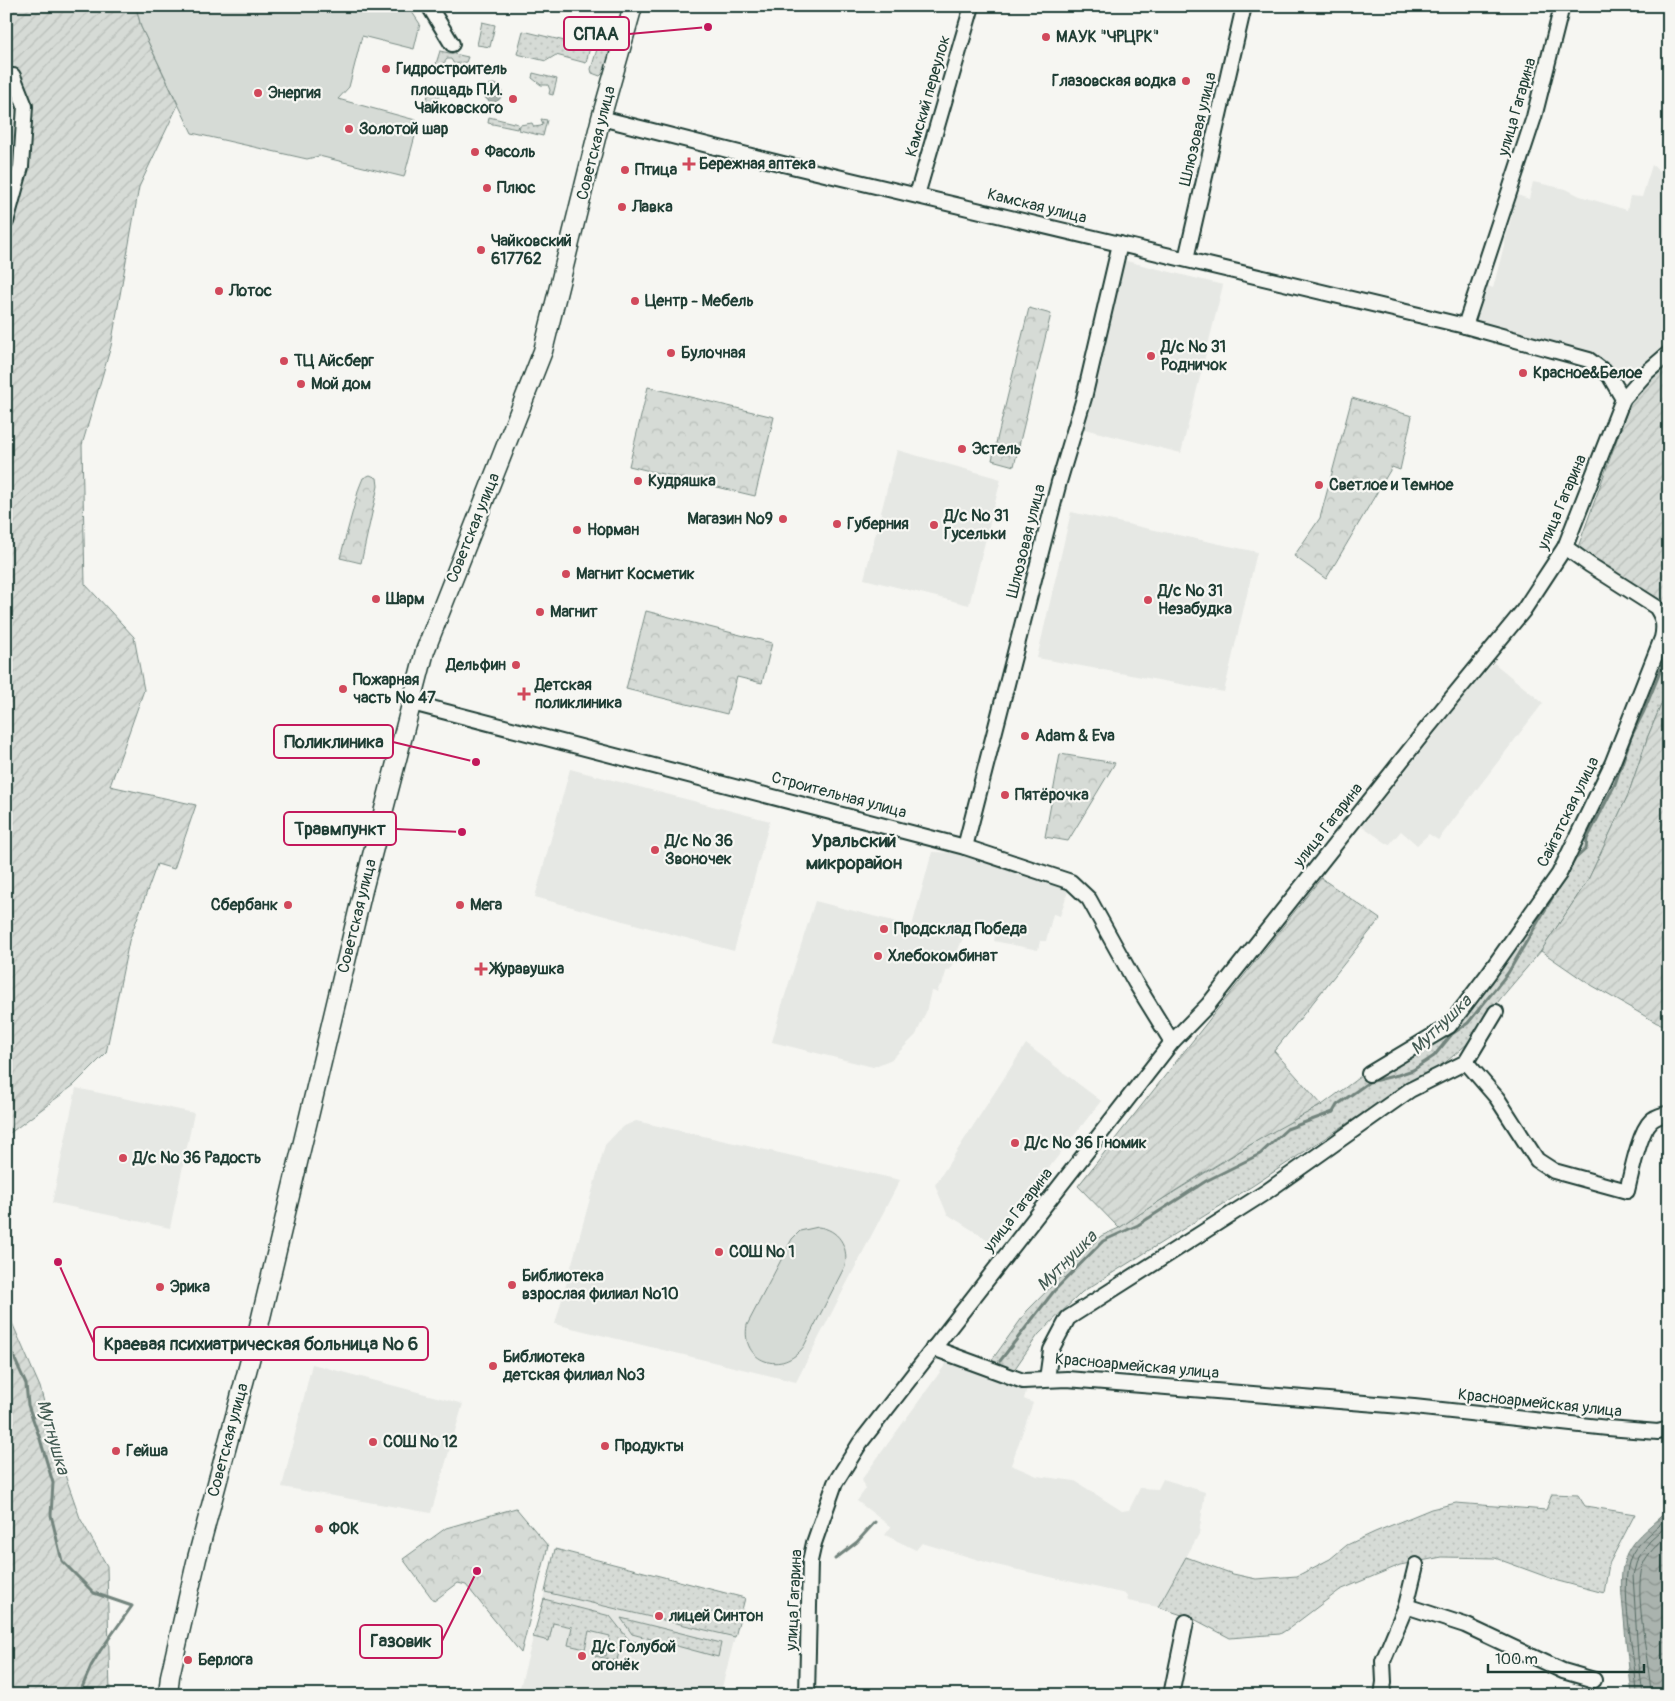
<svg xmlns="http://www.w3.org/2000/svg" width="1675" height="1701" font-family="Pangolin,sans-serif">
  <defs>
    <pattern id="grass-dots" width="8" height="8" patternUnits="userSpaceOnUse" patternTransform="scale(1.25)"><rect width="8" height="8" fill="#d6dbd6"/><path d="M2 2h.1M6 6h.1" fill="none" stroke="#b7bdb8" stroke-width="1.8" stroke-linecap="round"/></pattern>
    <pattern id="park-crowns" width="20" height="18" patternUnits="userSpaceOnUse" patternTransform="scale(1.25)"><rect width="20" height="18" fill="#d6dbd6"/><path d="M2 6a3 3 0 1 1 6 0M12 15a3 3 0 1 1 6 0" fill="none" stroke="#b7bdb8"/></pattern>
    <pattern id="garden-furrows" width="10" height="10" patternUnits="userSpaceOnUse" patternTransform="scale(1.25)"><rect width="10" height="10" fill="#d6dbd6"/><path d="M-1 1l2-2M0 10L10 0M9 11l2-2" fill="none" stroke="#b7bdb8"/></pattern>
    <pattern id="water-waves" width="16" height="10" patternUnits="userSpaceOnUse" patternTransform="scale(1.25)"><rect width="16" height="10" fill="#aab3ae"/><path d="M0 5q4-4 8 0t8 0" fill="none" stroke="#8a938e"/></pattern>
  </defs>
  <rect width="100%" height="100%" fill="#f6f6f2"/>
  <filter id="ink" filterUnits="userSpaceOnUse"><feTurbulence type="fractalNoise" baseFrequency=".02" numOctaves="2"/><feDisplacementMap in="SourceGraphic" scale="10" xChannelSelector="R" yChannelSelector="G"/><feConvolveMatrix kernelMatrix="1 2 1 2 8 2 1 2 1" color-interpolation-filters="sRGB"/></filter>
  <g filter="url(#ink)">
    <g fill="#e6e8e4">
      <polygon points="1652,165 1663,174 1669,175 1669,341 1662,359 1642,370 1622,372 1597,362 1599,360 1595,353 1474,321 1480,295 1485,296 1488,286 1493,288 1517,195 1529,199 1533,182 1566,189 1580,196 1627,210 1630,196 1642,197"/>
      <polygon points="1122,260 1223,285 1181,453 1080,428"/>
      <polygon points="897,450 1001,479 969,605 864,579"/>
      <polygon points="1071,512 1257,552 1224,692 1037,658"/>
      <polygon points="1494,663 1543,703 1438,840 1429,834 1417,845 1401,831 1389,845 1362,826 1472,687"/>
      <polygon points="570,769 770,821 734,951 535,897"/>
      <polygon points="932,852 966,853 1070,885 1060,916 1053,914 1046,941 1040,941 1038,950 994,941 995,935 967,928 950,970 947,969 942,985 940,985 937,992 931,991 926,1012 916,1035 892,1059 873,1067 772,1042 782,1005 815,901 912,926"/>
      <polygon points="1026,1044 1101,1101 991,1242 947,1214 935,1185"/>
      <polygon points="76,1088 194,1113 170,1228 52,1203"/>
      <polygon points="636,1121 900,1180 796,1382 555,1324 605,1145 622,1127"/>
      <polygon points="951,1357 1027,1388 1024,1399 1033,1403 1011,1465 1037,1476 1075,1481 1122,1511 1129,1510 1140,1488 1158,1489 1163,1479 1205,1492 1199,1534 1158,1607 1128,1601 1126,1594 996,1565 922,1543 916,1550 885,1535 891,1527 857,1501 865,1490 862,1479"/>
      <polygon points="312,1364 463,1404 431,1513 282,1487"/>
      <polygon points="555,1549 745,1598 720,1695 518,1695 541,1608"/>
    </g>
    <g fill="url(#grass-dots)" stroke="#7a8c85">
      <polygon points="482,22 495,25 490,47 477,45"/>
      <path d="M616 30 606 70 600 76 592 73 591 69C597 51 597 38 616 30Z"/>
      <polygon points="523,31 590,47 586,63 556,55 546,61 517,54"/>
      <polygon points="440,51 468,57 466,62 454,64 451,59 447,59 444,63 444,69 435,67"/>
      <polygon points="533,73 557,79 553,95 549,94 550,90 548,85 541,85 532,78"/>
      <polygon points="429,91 440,94 438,99 439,103 445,103 447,107 455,109 454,114 425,108"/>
      <polygon points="489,117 518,124 517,129 488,123"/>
      <polygon points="541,119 547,120 543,136 519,130 520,125 532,123 534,127 541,126 543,124"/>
      <polygon points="1669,631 1669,686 1648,736 1628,795 1588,880 1541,951 1501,998 1467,1044 1440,1067 1366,1111 1254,1185 1082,1292 1038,1335 1007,1380 984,1371 1027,1311 1101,1236 1119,1228 1153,1205 1271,1132 1322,1105 1365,1073 1451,1028 1563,873"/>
      <polygon points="1552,1494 1578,1495 1585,1506 1635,1514 1609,1564 1604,1593 1558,1581 1495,1558 1442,1557 1400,1565 1340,1590 1291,1627 1280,1634 1230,1638 1194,1619 1158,1607 1186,1557 1233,1574 1256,1579 1297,1576 1330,1559 1347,1545 1375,1532 1431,1509 1456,1503 1546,1510"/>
      <polygon points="555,1549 745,1598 735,1637 545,1592"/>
      <polygon points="544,1599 610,1616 629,1640 639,1643 638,1651 620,1647 617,1661 595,1656 596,1654 606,1656 610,1636 589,1631 585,1649 568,1645 572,1627 553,1623 549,1641 533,1637"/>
      <polygon points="621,1618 721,1643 718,1657 632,1634"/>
    </g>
    <g fill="url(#park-crowns)" stroke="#7a8c85">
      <polygon points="1029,308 1051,314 1014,466 992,460"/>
      <polygon points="648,387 774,417 755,496 629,466"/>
      <polygon points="1352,398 1412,416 1400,470 1392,467 1326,579 1294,556 1320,518"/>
      <polygon points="370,475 377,478 378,486 361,563 340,558 359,488 363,478"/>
      <polygon points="646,611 772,643 762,683 737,677 727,714 626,689"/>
      <polygon points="1060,754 1115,763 1068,841 1045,837"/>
      <polygon points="516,1508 548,1546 521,1653 466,1585 458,1583 434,1601 403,1559 446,1528"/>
    </g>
    <g fill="url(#garden-furrows)" stroke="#7a8c85">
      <polygon points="6,6 136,6 141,27 178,105 139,187 111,346 82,445 85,584 134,637 144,690 110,786 196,805 174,869 157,864 129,941 106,1053 74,1085 6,1136"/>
      <polygon points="1669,341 1669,617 1657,598 1594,561 1578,547 1642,370 1662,359"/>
      <polygon points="1669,686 1669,1026 1657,1023 1586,982 1541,951 1588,880 1628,795 1648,736"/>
      <path d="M1321 878 1380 919 1274 1051 1322 1105C1253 1141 1185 1183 1119 1228L1078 1186Z"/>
      <polygon points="6,1309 40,1387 57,1452 80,1518 107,1566 110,1695 6,1695"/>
    </g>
    <g fill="#d6dbd6" stroke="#7a8c85">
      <polygon points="136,6 414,6 410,9 420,24 414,49 362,36 349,87 338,99 419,121 404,177 319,156 307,159 192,133 141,27"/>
      <path d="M818 1227C838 1229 849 1246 845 1266L804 1346C783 1377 740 1362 747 1325L792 1239 800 1231Z"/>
    </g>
    <g fill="url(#water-waves)" stroke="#72847d">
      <circle cx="493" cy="93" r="9"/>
      <path d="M1669 1508V1695H1632C1629 1669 1626 1644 1624 1618 1622 1596 1618 1574 1627 1553 1635 1535 1656 1523 1669 1508Z"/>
    </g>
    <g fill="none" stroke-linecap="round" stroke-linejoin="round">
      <g stroke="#576c65" stroke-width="1">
        <path d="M1637 1695C1636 1660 1617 1584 1632 1554 1640 1539 1657 1528 1669 1516"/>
        <polyline points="1643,1695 1638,1657 1633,1575 1638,1557 1650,1541 1669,1524"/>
        <path d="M1651 1695C1650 1665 1631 1584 1645 1560 1651 1550 1660 1542 1669 1535"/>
      </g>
      <g stroke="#72847d" stroke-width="3">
        <polyline points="1566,875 1575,859 1586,849 1587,839 1615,784 1631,737 1644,711 1669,650"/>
        <polyline points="6,1328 12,1353 26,1384 28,1405 40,1439 53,1483 51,1515 62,1561 94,1593 132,1606 100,1651 91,1666 79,1695"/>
        <polyline points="1000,1361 1054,1291 1103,1241 1138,1225 1206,1181 1260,1154 1287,1129 1333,1112 1337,1105 1369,1082 1398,1075 1413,1070 1434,1056 1452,1034 1468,1023 1508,973 1562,881"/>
        <polyline points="835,1559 857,1542 875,1522"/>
      </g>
      <defs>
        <g id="minor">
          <polyline points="429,6 452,44"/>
          <polyline points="6,76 13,76 25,106 21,167 6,222"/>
          <polyline points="601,118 783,164 1465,326 1589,360 1609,375 1623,399 1565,547 1523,611 1428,727 1208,1005 1172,1042 860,1443 835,1483 814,1543 810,1561 807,1695"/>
          <polyline points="917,195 972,6"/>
          <polyline points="1186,259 1244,6"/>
          <polyline points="1465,326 1534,117 1562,6"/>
          <polyline points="1623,399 1647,372 1669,353"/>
          <polyline points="412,703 965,847 1071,882 1089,899 1135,982 1172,1042"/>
          <polyline points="965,847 1059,482 1084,398 1120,244"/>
          <path d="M1466 1062 1497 1098 1537 1160 1554 1171 1627 1191C1631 1175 1639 1132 1651 1121 1656 1116 1663 1115 1669 1113"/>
          <path d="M1369 1074 1449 1026 1489 973 1559 874 1612 764 1662 638C1665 625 1663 617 1656 607L1590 565 1565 547"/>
          <polyline points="933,1348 1023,1381 1067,1379 1414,1407 1608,1428 1658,1432 1669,1429"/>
          <polyline points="1047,1379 1051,1350 1068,1318 1266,1192 1410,1090 1466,1062 1496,1012"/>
          <polyline points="1406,1606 1465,1625 1563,1671 1594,1680"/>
          <polyline points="1171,1695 1186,1622"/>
          <polyline points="1382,1695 1384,1682 1383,1661 1406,1606 1416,1565"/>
        </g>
        <polyline id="major" points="168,1695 170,1676 197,1558 258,1330 363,890 425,651 543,351 601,118 633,6"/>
      </defs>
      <use href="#minor" stroke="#1f3d34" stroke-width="18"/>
      <use href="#major" stroke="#1f3d34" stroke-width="21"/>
      <use href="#minor" stroke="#f6f6f2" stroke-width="14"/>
      <use href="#major" stroke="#f6f6f2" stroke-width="18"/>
    </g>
  </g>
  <g fill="#d1495b" stroke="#f6f6f2" stroke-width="2">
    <circle cx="1046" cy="37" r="5"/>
    <circle cx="386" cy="69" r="5"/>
    <circle cx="1186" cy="81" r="5"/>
    <circle cx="258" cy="93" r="5"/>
    <circle cx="513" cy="99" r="5"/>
    <circle cx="349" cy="129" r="5"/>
    <circle cx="475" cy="152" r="5"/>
    <path d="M686.5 156.5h5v5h5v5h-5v5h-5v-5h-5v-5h5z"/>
    <circle cx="625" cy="170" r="5"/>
    <circle cx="487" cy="188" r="5"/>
    <circle cx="622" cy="207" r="5"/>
    <circle cx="481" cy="250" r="5"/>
    <circle cx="219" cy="291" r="5"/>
    <circle cx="635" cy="301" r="5"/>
    <circle cx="671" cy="353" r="5"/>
    <circle cx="1151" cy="356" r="5"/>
    <circle cx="284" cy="361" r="5"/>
    <circle cx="1523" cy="373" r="5"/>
    <circle cx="301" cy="384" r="5"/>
    <circle cx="962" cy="449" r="5"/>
    <circle cx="638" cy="481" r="5"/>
    <circle cx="1319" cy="485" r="5"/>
    <circle cx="783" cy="519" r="5"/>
    <circle cx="837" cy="524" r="5"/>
    <circle cx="934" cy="525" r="5"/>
    <circle cx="577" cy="530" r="5"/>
    <circle cx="566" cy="574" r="5"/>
    <circle cx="376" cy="599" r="5"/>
    <circle cx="1148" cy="600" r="5"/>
    <circle cx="540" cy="612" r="5"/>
    <circle cx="516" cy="665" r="5"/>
    <circle cx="343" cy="689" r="5"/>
    <path d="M521.5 686.5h5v5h5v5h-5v5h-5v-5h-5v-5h5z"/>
    <circle cx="1025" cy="736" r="5"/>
    <circle cx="1005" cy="795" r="5"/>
    <circle cx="655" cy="850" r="5"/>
    <circle cx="288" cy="905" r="5"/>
    <circle cx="460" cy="905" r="5"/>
    <circle cx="884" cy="929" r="5"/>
    <circle cx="878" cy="956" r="5"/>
    <path d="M478.5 961.5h5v5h5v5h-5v5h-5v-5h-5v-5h5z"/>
    <circle cx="1015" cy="1143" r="5"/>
    <circle cx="123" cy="1158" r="5"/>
    <circle cx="719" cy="1252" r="5"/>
    <circle cx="512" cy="1285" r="5"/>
    <circle cx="160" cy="1287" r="5"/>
    <circle cx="493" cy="1366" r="5"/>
    <circle cx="373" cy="1442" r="5"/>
    <circle cx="605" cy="1446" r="5"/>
    <circle cx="116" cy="1451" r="5"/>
    <circle cx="319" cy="1529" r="5"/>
    <circle cx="659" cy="1616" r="5"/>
    <circle cx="582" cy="1656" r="5"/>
    <circle cx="188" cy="1660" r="5"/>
  </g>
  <g text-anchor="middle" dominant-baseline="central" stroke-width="4.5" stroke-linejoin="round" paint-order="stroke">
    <g font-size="16" font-weight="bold" fill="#1f3d34" stroke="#f6f6f2" text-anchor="start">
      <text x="1056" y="37">МАУК "ЧРЦРК"</text>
      <text x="396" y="69">Гидростроитель</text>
      <text x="1176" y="81" text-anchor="end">Глазовская водка</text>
      <text x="503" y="90" text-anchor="end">площадь П.И.<tspan x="503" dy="18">Чайковского</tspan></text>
      <text x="268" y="93">Энергия</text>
      <text x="359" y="129">Золотой шар</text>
      <text x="485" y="152">Фасоль</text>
      <text x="699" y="164">Бережная аптека</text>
      <text x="635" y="170">Птица</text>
      <text x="497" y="188">Плюс</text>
      <text x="632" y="207">Лавка</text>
      <text x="491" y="241">Чайковский<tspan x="491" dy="18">617762</tspan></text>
      <text x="229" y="291">Лотос</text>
      <text x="645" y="301">Центр - Мебель</text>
      <text x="1161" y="347">Д/с № 31<tspan x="1161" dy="18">Родничок</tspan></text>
      <text x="681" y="353">Булочная</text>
      <text x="294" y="361">ТЦ Айсберг</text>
      <text x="1533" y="373">Красное&amp;Белое</text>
      <text x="311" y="384">Мой дом</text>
      <text x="972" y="449">Эстель</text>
      <text x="648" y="481">Кудряшка</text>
      <text x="1329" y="485">Светлое и Темное</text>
      <text x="944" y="516">Д/с № 31<tspan x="944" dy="18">Гусельки</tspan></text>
      <text x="773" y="519" text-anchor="end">Магазин №9</text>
      <text x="847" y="524">Губерния</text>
      <text x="587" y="530">Норман</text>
      <text x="576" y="574">Магнит Косметик</text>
      <text x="1158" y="591">Д/с № 31<tspan x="1158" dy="18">Незабудка</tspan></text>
      <text x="386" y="599">Шарм</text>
      <text x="550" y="612">Магнит</text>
      <text x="506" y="665" text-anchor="end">Дельфин</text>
      <text x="353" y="680">Пожарная<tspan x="353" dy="18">часть № 47</tspan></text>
      <text x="535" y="685">Детская<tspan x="535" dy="18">поликлиника</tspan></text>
      <text x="1035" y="736">Adam &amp; Eva</text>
      <text x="1015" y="795">Пятёрочка</text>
      <text x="665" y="841">Д/с № 36<tspan x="665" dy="18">Звоночек</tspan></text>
      <text x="278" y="905" text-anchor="end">Сбербанк</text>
      <text x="470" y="905">Мега</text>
      <text x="894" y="929">Продсклад Победа</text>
      <text x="888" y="956">Хлебокомбинат</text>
      <text x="491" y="969">Журавушка</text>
      <text x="1025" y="1143">Д/с № 36 Гномик</text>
      <text x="133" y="1158">Д/с № 36 Радость</text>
      <text x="729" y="1252">СОШ № 1</text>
      <text x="522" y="1276">Библиотека<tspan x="522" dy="18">взрослая филиал №10</tspan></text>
      <text x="170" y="1287">Эрика</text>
      <text x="503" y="1357">Библиотека<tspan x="503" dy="18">детская филиал №3</tspan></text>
      <text x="383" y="1442">СОШ № 12</text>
      <text x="615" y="1446">Продукты</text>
      <text x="126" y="1451">Гейша</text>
      <text x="329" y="1529">ФОК</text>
      <text x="669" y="1616">лицей Синтон</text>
      <text x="592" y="1647">Д/с Голубой<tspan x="592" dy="18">огонёк</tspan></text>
      <text x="198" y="1660">Берлога</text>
    </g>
    <g font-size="16" fill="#1f3d34" stroke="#f6f6f2">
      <text transform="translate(928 96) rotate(-74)">Камский переулок</text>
      <text transform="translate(1517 107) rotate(-74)">улица Гагарина</text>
      <text transform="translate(1198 129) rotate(-77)">Шлюзовая улица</text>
      <text transform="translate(596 143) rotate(-76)">Советская улица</text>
      <text transform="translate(1037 206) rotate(14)">Камская улица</text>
      <text transform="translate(1562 502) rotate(-67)">улица Гагарина</text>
      <text transform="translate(473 528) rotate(-68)">Советская улица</text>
      <text transform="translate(1026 541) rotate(-76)">Шлюзовая улица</text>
      <text transform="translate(839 795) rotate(15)">Строительная улица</text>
      <text transform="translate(1568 812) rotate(-64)">Сайгатская улица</text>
      <text transform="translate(1328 825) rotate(-52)">улица Гагарина</text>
      <text transform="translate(357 916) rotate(-76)">Советская улица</text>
      <text transform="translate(1018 1210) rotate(-52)">улица Гагарина</text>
      <text transform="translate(1137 1366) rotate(5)">Красноармейская улица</text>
      <text transform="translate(1540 1403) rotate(6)">Красноармейская улица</text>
      <text transform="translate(228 1440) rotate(-75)">Советская улица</text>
      <text transform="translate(794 1600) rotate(-87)">улица Гагарина</text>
    </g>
    <g font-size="18" font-style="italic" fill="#425a52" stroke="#f6f6f2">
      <text transform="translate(1441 1025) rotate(-44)">Мутнушка</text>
      <text transform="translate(1067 1261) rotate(-45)">Мутнушка</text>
      <text transform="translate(53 1437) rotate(74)">Мутнушка</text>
    </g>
    <g font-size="19" font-weight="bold" fill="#1f3d34" stroke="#f6f6f2">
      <text x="854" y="841">Уральский<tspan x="854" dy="22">микрорайон</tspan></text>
    </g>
  </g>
  <path fill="none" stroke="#c2185b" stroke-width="2" d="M708 27L629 34M476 762L393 742M462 832L396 829M58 1262L94 1343M477 1571L442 1641"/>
  <g fill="#c2185b" stroke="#f6f6f2" stroke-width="2">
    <circle cx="708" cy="27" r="5"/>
    <circle cx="476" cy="762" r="5"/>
    <circle cx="462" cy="832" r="5"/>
    <circle cx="58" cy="1262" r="5"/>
    <circle cx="477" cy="1571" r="5"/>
  </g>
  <g fill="#f6f6f2" stroke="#c2185b" stroke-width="2">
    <rect x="564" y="17" width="65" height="33" rx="5"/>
    <rect x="274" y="725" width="119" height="33" rx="5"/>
    <rect x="284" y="812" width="112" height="33" rx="5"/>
    <rect x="94" y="1327" width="334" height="33" rx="5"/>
    <rect x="360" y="1625" width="82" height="33" rx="5"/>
  </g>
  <g font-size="18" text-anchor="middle" font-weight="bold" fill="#1f3d34">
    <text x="596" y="40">СПАА</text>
    <text x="334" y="748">Поликлиника</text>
    <text x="340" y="835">Травмпункт</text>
    <text x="261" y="1350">Краевая психиатрическая больница № 6</text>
    <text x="401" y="1647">Газовик</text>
  </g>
  <rect width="1675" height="1701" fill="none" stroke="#f6f6f2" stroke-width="25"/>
  <rect x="12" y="12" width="1650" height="1676" fill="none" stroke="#1f3d34" stroke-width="2" filter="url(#ink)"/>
  <path d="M1488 1664v8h156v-8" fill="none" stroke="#1f3d34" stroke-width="2.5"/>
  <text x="1495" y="1664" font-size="15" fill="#1f3d34" stroke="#f6f6f2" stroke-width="4" paint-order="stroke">100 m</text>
</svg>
